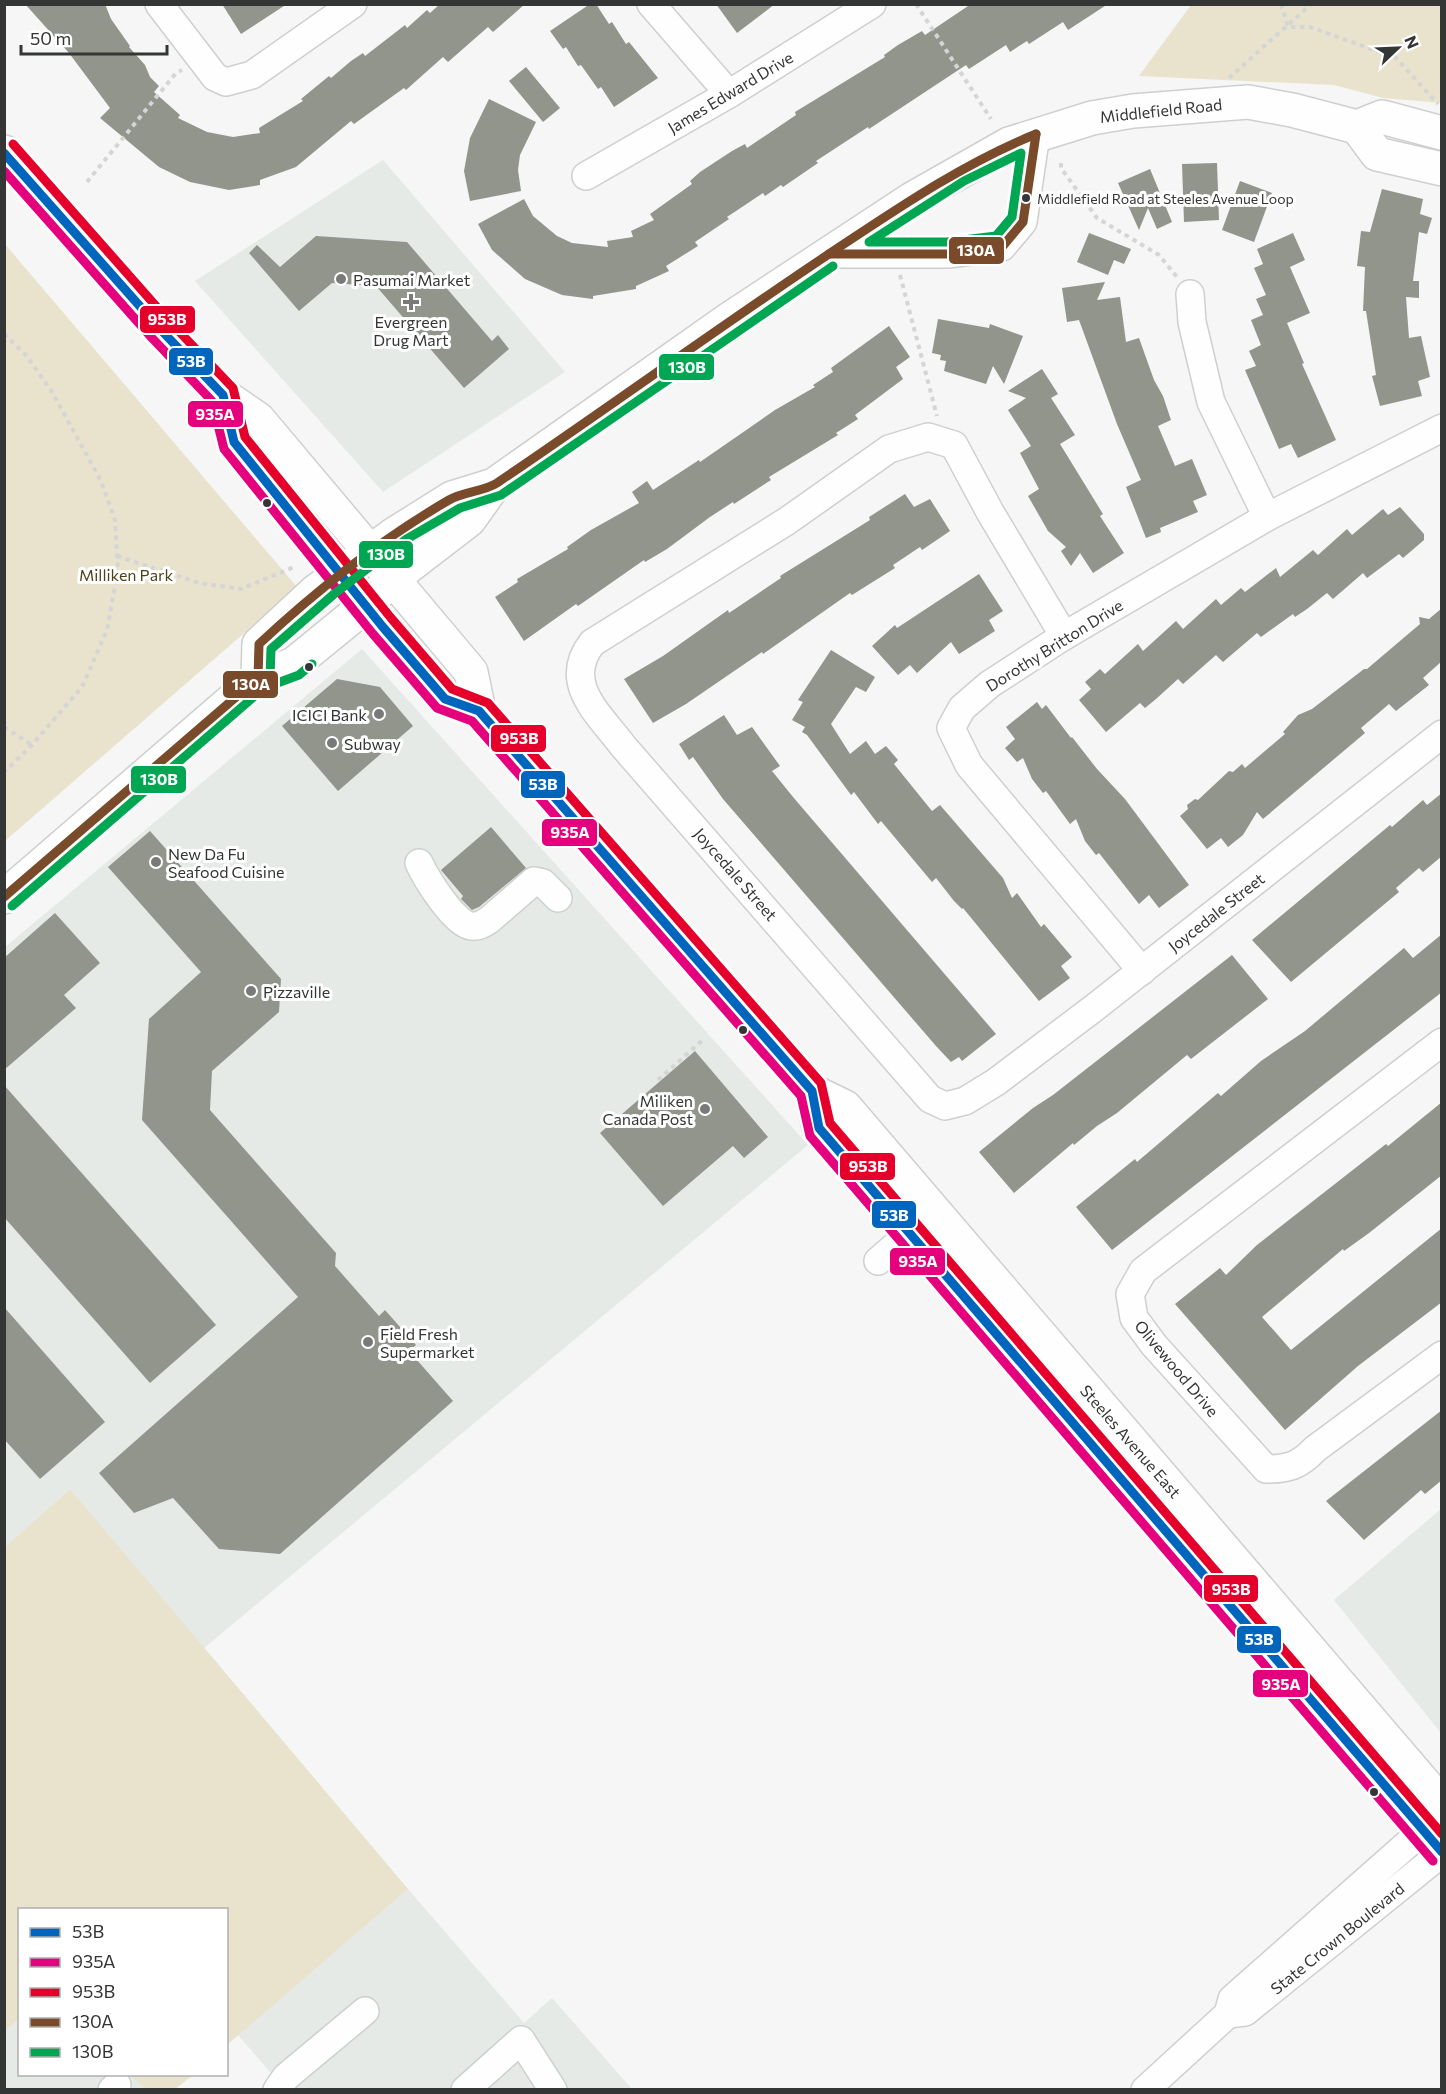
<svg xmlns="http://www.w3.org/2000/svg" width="1446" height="2094" font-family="Commissioner,sans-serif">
  <rect width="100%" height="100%" fill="#f5f6f5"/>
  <g fill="#e5eae6">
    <polygon points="383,160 565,372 383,492 195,281"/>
    <polygon points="362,649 808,1145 203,1649 70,1489 5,1547 5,947"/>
    <polygon points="1441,1509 1441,1733 1334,1600"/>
    <polygon points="408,1889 524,2023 552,1998 632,2089 285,2089 238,2035"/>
    <polygon points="19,2018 20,2074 130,2075 145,2089 5,2089 4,2031"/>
  </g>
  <g fill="#e9e3cd">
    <polygon points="1191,5 1441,5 1441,103 1383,98 1334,85 1139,76"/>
    <polygon points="4,243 297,587 5,841 4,841"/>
    <polygon points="70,1489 408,1889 227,2045 226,1910 20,1910 19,2018 5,2031 5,1547"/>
    <polygon points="130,2075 193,2075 175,2089 145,2089"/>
  </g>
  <g fill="#91958b">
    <polygon points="25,4 105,4 111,19 130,46 129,47 145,65 150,77 159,86 154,92 180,115 178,118 207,132 233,137 260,133 259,128 303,101 301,99 329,76 331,78 351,61 363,53 365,56 405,25 407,28 427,10 430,13 440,4 525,4 493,32 488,27 448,62 443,57 406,90 404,88 354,124 351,121 296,167 260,180 260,185 229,190 190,182 159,167 100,118 110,108 69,53"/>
    <polygon points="222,4 287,4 241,34"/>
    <polygon points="590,4 596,4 609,24 612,22 626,44 629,42 658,78 614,107 601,87 598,89 581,65 578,66 566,47 563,49 550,31"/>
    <polygon points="716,4 775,4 737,33"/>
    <polygon points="971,4 1108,4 1068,30 1063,22 1029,44 1027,41 1010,52 1006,45 969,69 966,65 869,129 868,127 816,161 818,163 783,187 781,185 765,196 763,193 727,217 729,219 695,242 698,246 666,266 669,271 636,286 636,289 593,296 593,299 562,295 525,279 492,250 478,224 524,199 533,216 557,236 572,243 608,247 607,241 633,237 631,231 654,220 650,214 692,184 690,181 700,172 732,151 745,144 747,148 796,115 795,112 885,57 884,55 898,45 922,31 925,35"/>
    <polygon points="526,67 560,108 543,122 509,81"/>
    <polygon points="489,99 536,122 520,155 518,170 521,191 470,201 464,171 470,138"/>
    <polygon points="1217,163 1219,220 1184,222 1182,164"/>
    <polygon points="1150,169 1172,222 1157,229 1148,208 1139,230 1118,183"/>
    <polygon points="1240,181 1272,193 1254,242 1222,230"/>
    <polygon points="1382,189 1423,199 1420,214 1432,218 1427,234 1419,232 1413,281 1419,281 1419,298 1406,297 1409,338 1421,336 1430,377 1418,381 1422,396 1380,406 1372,376 1376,375 1366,311 1363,311 1365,267 1357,266 1361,231 1370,232"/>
    <polygon points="1089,233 1131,249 1124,264 1114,260 1108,275 1077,262"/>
    <polygon points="1293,233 1305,260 1290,267 1310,313 1287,323 1304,363 1302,364 1336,440 1298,458 1291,444 1279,449 1245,370 1256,366 1249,351 1261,345 1251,320 1263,315 1256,299 1266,295 1254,268 1263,264 1257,249"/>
    <polygon points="316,236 407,242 492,341 498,335 509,349 464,388 376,286 332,283 299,311 249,253 257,245 280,267"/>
    <polygon points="1105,282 1097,300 1120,297 1126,342 1139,338 1154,380 1163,396 1171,420 1158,426 1175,466 1192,459 1207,495 1193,501 1198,512 1160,528 1161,532 1146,538 1126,487 1141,480 1117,424 1079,320 1067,322 1062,288"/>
    <polygon points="938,319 989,328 990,324 1023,336 1004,384 993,366 986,384 944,371 946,361 940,360 941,355 932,353"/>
    <polygon points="889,326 910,357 896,367 903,379 855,415 858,419 836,433 838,435 769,477 771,480 734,504 733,502 710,517 667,549 645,562 644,560 578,606 576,604 524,641 495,597 518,582 517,579 568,549 567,547 591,530 639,503 632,492 647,481 653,490 699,460 700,462 775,410 815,387 813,385 833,372 831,368"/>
    <polygon points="1042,369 1058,394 1051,398 1075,435 1060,444 1103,514 1100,516 1124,553 1093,573 1080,553 1071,566 1061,551 1066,547 1048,531 1028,496 1039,489 1020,453 1031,446 1008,410 1026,398 1008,391"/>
    <polygon points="905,494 914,507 930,499 950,531 922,550 920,547 893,565 895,568 852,595 850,593 763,654 762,652 686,704 653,723 624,679 663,656 728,610 729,613 781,578 780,576 870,520 869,517"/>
    <polygon points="1400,507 1424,534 1424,540 1403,558 1399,554 1367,578 1363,573 1333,599 1327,593 1307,609 1295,617 1293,614 1261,637 1257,633 1223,662 1216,655 1183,684 1178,679 1156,699 1145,708 1140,703 1106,732 1079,700 1091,689 1085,682 1100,669 1105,674 1138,644 1143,651 1176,621 1183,629 1216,599 1221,605 1241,588 1245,592 1276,568 1280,577 1313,550 1318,555 1347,529 1352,535 1383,509 1388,515"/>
    <polygon points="979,574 1003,611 989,620 995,631 959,654 951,642 917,673 910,665 898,675 872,646 895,625 897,628"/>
    <polygon points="1442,608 1442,661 1423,678 1429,685 1396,711 1389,704 1361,728 1365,733 1263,819 1257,812 1243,835 1228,847 1221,838 1207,849 1180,816 1188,809 1187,805 1195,799 1198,800 1229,771 1233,772 1242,764 1245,768 1285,734 1283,732 1298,715 1312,709 1364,669 1367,669 1420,624 1419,617 1429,619"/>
    <polygon points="831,650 875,677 866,692 856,687 831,724 850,754 866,741 875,754 886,746 898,760 894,764 932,811 940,805 1003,878 1012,898 1017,893 1041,927 1044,924 1072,957 1061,966 1070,978 1039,1001 963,908 962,909 954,901 936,878 932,882 881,821 878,824 854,792 851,795 807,735 802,732 805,727 792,720 803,702 798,700"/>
    <polygon points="337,679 380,687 413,726 338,791 282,726"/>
    <polygon points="1037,702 1042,709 1046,705 1071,738 1072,737 1097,769 1125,799 1189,885 1159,908 1149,895 1139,904 1099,853 1096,855 1085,841 1076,819 1070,824 1046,791 1043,793 1032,779 1023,758 1017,762 1005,748 1015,739 1006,727"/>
    <polygon points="724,715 737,735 752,727 780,766 772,771 793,797 996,1034 962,1061 959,1057 951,1062 936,1046 723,799 693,757 689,760 679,744"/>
    <polygon points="1442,793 1442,856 1423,872 1419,868 1396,888 1399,892 1291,982 1252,940 1390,825 1392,827 1423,800 1427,805"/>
    <polygon points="491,827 526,868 479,907 472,910 461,899 463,896 441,870"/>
    <polygon points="150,831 281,979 279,1012 212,1071 210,1110 336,1253 335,1266 379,1316 385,1310 416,1345 409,1351 453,1401 280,1554 219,1549 173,1498 134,1513 99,1473 298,1297 142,1120 149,1019 201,972 108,867"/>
    <polygon points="55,913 100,963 64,995 76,1008 4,1070 4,958"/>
    <polygon points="1442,934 1442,992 1112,1250 1076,1207 1135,1159 1137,1162 1218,1093 1221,1096 1261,1061 1305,1031 1404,948 1413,958"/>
    <polygon points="1232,955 1268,999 1191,1059 1187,1055 1117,1113 1097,1126 1074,1145 1073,1143 1014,1193 979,1152 1033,1108 1053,1095"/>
    <polygon points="695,1051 768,1137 744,1158 733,1146 663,1206 600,1133"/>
    <polygon points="4,1085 216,1325 150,1383 4,1217"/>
    <polygon points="1442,1102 1442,1175 1369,1233 1344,1251 1343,1249 1262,1317 1291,1350 1442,1228 1442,1302 1358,1366 1285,1430 1175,1304 1220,1268 1226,1275 1257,1245 1386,1144 1388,1146"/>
    <polygon points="4,1307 105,1422 40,1479 4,1439"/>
    <polygon points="1442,1410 1442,1480 1425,1494 1421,1490 1364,1540 1326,1501"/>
  </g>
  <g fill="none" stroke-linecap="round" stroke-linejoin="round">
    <defs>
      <g id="minor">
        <polyline points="159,4 215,77 226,82 252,75 353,4"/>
        <polyline points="651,4 729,94"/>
        <polyline points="586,176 729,94 872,4"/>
        <polyline points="829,254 948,254 1002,247 1023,222 1036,134"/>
        <polyline points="1190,294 1192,322 1211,402 1267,517"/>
        <path d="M1064 636 990 512 954 445 928 437 889 449 787 521 592 643C561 683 599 714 623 746L930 1099 945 1106 965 1101 996 1082 1094 1008 1442 734"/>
        <path d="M419 863C426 878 454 924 471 926 478 927 483 924 489 920L534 881 543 883 558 898"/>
        <polyline points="1142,971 969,765 951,728 962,708 990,684 1064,636 1267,517 1442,428"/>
        <path d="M1442 1042 1143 1271 1130 1294 1134 1318 1154 1345 1266 1469C1288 1469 1299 1466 1315 1449L1442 1355"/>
        <polyline points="878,1261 925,1220"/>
        <polyline points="1228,2014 1245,2012 1442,1853"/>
        <polyline points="112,2090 117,2085"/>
        <polyline points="277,2090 286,2077 365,2011"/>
        <polyline points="465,2090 521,2040 553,2090"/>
        <polyline points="1145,2090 1228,2014 1232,1999 1438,1817"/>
      </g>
      <g id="major">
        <polyline points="1357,127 1377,154 1442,169"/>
        <polyline points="4,152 161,330 223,395 258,419 471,672 479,711 812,1091 845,1107 1442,1804"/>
        <polyline points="223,395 234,442 365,606 445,699 479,711"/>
        <polyline points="258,678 259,644 316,591 393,535 452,498 494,485 731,318 912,199 1009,144 1092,118 1133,111 1248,102 1292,110 1357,127 1382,117 1442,133"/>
        <polyline points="4,897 258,678 294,664 365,606 391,580 469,520 494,485"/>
        <polyline points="812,1091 819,1128 1442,1853"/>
      </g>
    </defs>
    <use href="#minor" stroke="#ced0ce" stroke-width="30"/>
    <use href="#major" stroke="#ced0ce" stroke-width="36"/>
    <g stroke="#d4d5d5" stroke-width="4" stroke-dasharray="4.5 4.5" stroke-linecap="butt">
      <polyline points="916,4 991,119"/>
      <polyline points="1281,4 1288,27 1310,27 1396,58 1438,104"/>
      <polyline points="1229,78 1311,4"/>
      <polyline points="1061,163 1061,168 1097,218 1159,255 1177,277"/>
      <polyline points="87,182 176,73 182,70"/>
      <polyline points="900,275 937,416"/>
      <polyline points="4,334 26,355 52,392 101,481 115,520 118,570 107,630 82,687 32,745 4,772"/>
      <polyline points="117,556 199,583 241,589 294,567"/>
      <polyline points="4,727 32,745"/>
      <polyline points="658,1080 705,1038"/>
    </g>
    <use href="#minor" stroke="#fefefe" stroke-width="27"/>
    <use href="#major" stroke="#fefefe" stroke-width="33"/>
    <defs>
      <polyline id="bus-1" points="4,153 161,330 223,395 234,442 382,626 445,699 479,711 812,1091 819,1128 1442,1852"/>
      <polyline id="bus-2" points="4,171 152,338 212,401 224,449 373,634 437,708 472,721 801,1096 810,1136 1433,1861"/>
      <polyline id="bus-3" points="13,144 170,322 233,388 245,437 391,618 452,689 488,703 821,1083 830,1123 1442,1834"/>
      <g id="bus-4">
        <polyline points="829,254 948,254 1002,247 1023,222 1036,134"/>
        <path d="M4 897 258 678 259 644C318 589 380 540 449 500 464 491 483 492 497 483 608 408 715 330 826 256 894 211 960 165 1036 134"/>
      </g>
      <g id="bus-5">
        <polygon points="1021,153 1012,217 996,236 947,242 869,242 964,181"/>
        <polyline points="270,678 271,649 334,594 405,540 460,508 501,495 833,266"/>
        <polyline points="12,906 264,688 299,675 312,664"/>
      </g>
    </defs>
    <use href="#bus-1" stroke="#fff" stroke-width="14"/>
    <use href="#bus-2" stroke="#fff" stroke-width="14"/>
    <use href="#bus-3" stroke="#fff" stroke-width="14"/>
    <use href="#bus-4" stroke="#fff" stroke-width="14"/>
    <use href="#bus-5" stroke="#fff" stroke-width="14"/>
    <use href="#bus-1" stroke="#0065bd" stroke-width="9"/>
    <use href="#bus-2" stroke="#e5007d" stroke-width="9"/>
    <use href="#bus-3" stroke="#e4002b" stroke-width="9"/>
    <use href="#bus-4" stroke="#7a4b2a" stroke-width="9"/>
    <use href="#bus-5" stroke="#00a651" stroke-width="9"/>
  </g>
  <g fill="#343635" stroke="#fff" stroke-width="2">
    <circle cx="1026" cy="198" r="5"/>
    <circle cx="267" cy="503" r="5"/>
    <circle cx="309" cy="667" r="5"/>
    <circle cx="743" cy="1030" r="5"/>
    <circle cx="1374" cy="1792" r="5"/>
  </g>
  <g fill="#787978" stroke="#fff" stroke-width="2">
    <circle cx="341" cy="279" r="6"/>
    <path d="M408 293h6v6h6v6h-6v6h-6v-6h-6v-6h6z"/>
    <circle cx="379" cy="714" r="6"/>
    <circle cx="332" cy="743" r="6"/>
    <circle cx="156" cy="862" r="6"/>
    <circle cx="251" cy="991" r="6"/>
    <circle cx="705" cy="1109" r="6"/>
    <circle cx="368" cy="1342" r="6"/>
  </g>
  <g text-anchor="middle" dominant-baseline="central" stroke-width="6" stroke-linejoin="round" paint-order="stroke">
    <g font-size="14" fill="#343635" stroke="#fff" text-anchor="start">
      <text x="1037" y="198">Middlefield Road at Steeles Avenue Loop</text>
    </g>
    <g font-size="16" fill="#343635" stroke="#fff">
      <text transform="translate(730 92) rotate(-31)">James Edward Drive</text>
      <text transform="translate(1161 110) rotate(-6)">Middlefield Road</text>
      <text transform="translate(1054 645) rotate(-32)">Dorothy Britton Drive</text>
      <text transform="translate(736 874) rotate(49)">Joycedale Street</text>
      <text transform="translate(1216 912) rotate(-38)">Joycedale Street</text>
      <text transform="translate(1177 1368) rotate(50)">Olivewood Drive</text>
      <text transform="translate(1131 1441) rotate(49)">Steeles Avenue East</text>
      <text transform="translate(1337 1938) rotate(-39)">State Crown Boulevard</text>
    </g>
    <g font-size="16" fill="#343635" stroke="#fff" text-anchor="start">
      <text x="353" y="279">Pasumai Market</text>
      <text x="411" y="321" text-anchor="middle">Evergreen<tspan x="411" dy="18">Drug Mart</tspan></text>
      <text x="367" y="714" text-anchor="end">ICICI Bank</text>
      <text x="344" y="743">Subway</text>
      <text x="168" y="853">New Da Fu<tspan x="168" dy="18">Seafood Cuisine</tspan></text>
      <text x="263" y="991">Pizzaville</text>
      <text x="693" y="1100" text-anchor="end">Miliken<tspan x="693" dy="18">Canada Post</tspan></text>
      <text x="380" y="1333">Field Fresh<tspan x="380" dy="18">Supermarket</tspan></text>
    </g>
    <g font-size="16" fill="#4e4119" stroke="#fff">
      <text x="126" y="574">Milliken Park</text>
    </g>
  </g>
  <g stroke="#fff" stroke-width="2">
    <rect x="948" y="236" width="57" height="29" rx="6" fill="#7a4b2a"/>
    <rect x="139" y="305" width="57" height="29" rx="6" fill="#e4002b"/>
    <rect x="168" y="347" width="46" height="29" rx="6" fill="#0065bd"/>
    <rect x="658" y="353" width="57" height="28" rx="6" fill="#00a651"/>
    <rect x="187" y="400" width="57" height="28" rx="6" fill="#e5007d"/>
    <rect x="358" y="540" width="56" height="29" rx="6" fill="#00a651"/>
    <rect x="222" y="670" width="57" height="29" rx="6" fill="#7a4b2a"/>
    <rect x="490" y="724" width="57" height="29" rx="6" fill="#e4002b"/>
    <rect x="130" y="765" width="57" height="29" rx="6" fill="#00a651"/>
    <rect x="520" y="770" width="46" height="29" rx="6" fill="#0065bd"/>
    <rect x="541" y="818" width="57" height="29" rx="6" fill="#e5007d"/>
    <rect x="839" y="1152" width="57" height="29" rx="6" fill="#e4002b"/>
    <rect x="871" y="1200" width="46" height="29" rx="6" fill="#0065bd"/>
    <rect x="889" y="1247" width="57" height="29" rx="6" fill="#e5007d"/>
    <rect x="1203" y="1574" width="56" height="29" rx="6" fill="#e4002b"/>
    <rect x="1236" y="1625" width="46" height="29" rx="6" fill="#0065bd"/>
    <rect x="1252" y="1669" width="57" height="29" rx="6" fill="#e5007d"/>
  </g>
  <g font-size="16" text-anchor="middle" font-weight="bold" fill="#fff">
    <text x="976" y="256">130A</text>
    <text x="167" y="325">953B</text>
    <text x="191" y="367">53B</text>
    <text x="687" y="373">130B</text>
    <text x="215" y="420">935A</text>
    <text x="386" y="560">130B</text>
    <text x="251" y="690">130A</text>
    <text x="519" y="744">953B</text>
    <text x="159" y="785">130B</text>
    <text x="543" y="790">53B</text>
    <text x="570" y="838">935A</text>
    <text x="868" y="1172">953B</text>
    <text x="894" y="1221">53B</text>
    <text x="918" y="1267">935A</text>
    <text x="1231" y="1595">953B</text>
    <text x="1259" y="1645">53B</text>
    <text x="1281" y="1690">935A</text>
  </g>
  <rect width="1446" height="2094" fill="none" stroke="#343635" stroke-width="12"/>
  <rect x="18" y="1908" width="210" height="168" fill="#ffffff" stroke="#aeafae" stroke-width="1.5"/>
  <rect x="30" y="1928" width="30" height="9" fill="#0065bd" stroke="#aeafae" stroke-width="1.5"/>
  <text x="72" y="1938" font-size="18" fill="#343635">53B</text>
  <rect x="30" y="1958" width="30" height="9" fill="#e5007d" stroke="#aeafae" stroke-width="1.5"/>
  <text x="72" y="1968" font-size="18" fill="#343635">935A</text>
  <rect x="30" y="1988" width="30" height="9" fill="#e4002b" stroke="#aeafae" stroke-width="1.5"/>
  <text x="72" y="1998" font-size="18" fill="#343635">953B</text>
  <rect x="30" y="2018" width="30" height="9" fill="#7a4b2a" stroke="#aeafae" stroke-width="1.5"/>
  <text x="72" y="2028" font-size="18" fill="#343635">130A</text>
  <rect x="30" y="2048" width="30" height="9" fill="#00a651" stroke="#aeafae" stroke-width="1.5"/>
  <text x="72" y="2058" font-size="18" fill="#343635">130B</text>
  <g transform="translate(1398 48) rotate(67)" stroke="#ffffff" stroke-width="4.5" paint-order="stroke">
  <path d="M0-4.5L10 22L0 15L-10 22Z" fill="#343635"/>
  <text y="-9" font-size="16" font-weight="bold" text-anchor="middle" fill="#343635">N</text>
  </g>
  <path d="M21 45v9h146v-9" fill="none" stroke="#343635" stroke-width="3"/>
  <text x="30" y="45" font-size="18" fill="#343635" stroke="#ffffff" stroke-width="4.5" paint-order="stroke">50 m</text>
</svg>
